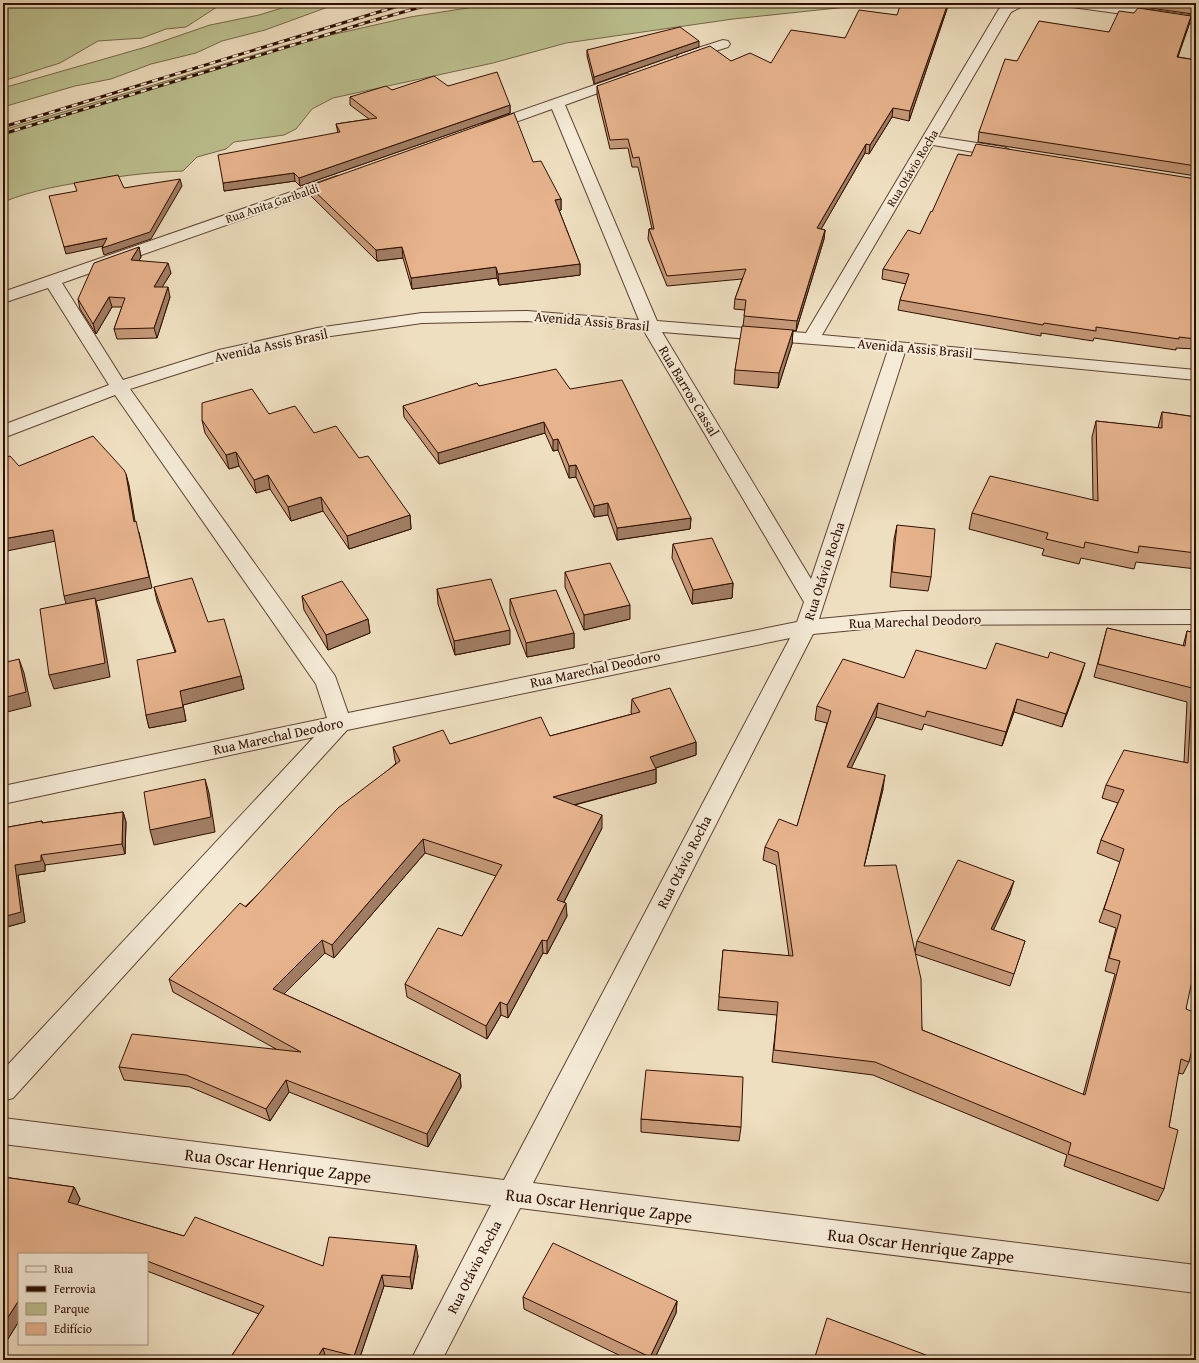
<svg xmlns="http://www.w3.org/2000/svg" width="1199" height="1363" font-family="'Gentium Book Plus',serif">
  <rect width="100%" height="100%" fill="#eedfc0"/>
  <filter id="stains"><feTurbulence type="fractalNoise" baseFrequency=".005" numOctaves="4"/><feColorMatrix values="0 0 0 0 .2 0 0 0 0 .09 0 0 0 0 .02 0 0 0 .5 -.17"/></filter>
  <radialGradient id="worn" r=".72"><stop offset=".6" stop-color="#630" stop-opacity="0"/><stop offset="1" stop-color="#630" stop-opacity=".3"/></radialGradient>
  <g fill="#bcc190" stroke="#766848">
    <polygon points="3,3 223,3 186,27 166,29 142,38 98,41 60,63 3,81"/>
    <polygon points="298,3 339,3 265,30 222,41 196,53 151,64 111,79 75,86 3,107 3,88 146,47 210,25 259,15"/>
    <path d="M499 3H885L733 19 566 43 493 63 333 98 312 109 296 129 284 135 234 142 226 149 197 157 183 171C154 172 126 175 98 180 66 184 33 190 3 202V130L287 45 410 17Z"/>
  </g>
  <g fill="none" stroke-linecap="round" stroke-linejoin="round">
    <defs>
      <g id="minor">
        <path d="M1008 3H1025L1023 6 1011 12 938 137 1003 147 1008 149 1011 152 1008 155 1003 157 933 145 822 335 1196 370V380L905 352 819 619 904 611 1196 610V624L904 625 813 634 533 1183 1196 1265V1293L520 1208 442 1360H411L491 1205 3 1144V1118L504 1180 790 638 347 730 13 1098 3 1101V1070L314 737 3 804V786L327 718 316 684 115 395 3 438V425L109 385 48 288 3 303V292L337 176 342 178 345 181 342 184 62 283 123 380 219 350 317 328 422 313 527 311 639 320 552 109 493 130 488 131 483 130 481 127 483 124 626 74 631 75 633 78 631 81 565 105 657 321 806 333 999 9ZM527 321 644 331 804 602 797 622 348 713 335 676 130 389 224 359 317 338 422 323ZM662 332 888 350 811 579Z"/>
        <polygon points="1065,3 1101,3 1196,16 1196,24 1072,7 1067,6"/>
        <polygon points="723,40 728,41 730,44 728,47 684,61 679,60 677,57 679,54"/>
      </g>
    </defs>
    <use href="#minor" stroke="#5f4331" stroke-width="2"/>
    <use href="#minor" fill="#f4ead6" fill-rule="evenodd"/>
    <defs>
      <g id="rail">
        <polyline points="3,127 408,3"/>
        <polyline points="3,134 368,22 435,3"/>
      </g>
    </defs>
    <use href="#rail" stroke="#2f0f01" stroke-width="3"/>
    <use href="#rail" stroke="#f4ead6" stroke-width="2" stroke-dasharray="6" stroke-linecap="butt"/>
  </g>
  <g fill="#c69a79" stroke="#2f0f01">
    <polygon points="949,3 909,121 892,117 869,154 865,153 821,229 825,230 824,239 796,331 793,330 792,344 778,388 734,384 735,370 743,326 745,310 734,309 735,299 742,279 667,286 648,239 649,229 652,229 638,167 632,167 628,148 610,149 597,95 597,86 731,61 771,63 845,38 897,15"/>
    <polygon points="1144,3 1196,3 1193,14 1143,7"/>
    <polygon points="1134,13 1191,16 1189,25 1178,57 1196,60 1196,176 978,142 979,132 1017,61 1109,32"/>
    <polygon points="699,47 594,84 587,56 587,50"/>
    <polygon points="448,86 510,105 510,113 300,186 295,181 224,191 338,133 336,124 369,119 350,105 350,97 392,90"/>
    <polygon points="971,156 1196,179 1196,349 1176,348 1176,350 1094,338 1093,341 1041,333 1041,336 898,310 900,300 906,284 882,279 883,269 920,234 932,212"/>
    <polygon points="533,162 561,199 561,210 559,210 580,264 580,275 499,285 497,278 412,289 403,258 377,261 311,196 309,186"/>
    <polygon points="139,247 141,257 139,260 171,273 162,287 170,297 157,338 117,339 114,329 122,307 112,307 96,334 80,309 78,299"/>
    <polygon points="479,386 570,389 691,518 690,529 617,540 608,515 594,517 576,477 569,478 558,450 553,451 545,433 439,464 404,417 403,406"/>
    <polygon points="1162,412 1196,417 1196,569 1136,562 1134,569 1081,558 1079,564 1042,555 1044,549 969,529 972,513 1093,500 1092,437 1096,421 1158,428"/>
    <polygon points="269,414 314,433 359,458 410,515 411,529 349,549 323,511 291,521 270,489 256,493 239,466 229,469 205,433 202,420"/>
    <polygon points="897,525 931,577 928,591 890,587 894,539"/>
    <polygon points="673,544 733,583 732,598 692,604 672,558"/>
    <polygon points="565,572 630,619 584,630 565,587"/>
    <polygon points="154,587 208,622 241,676 244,689 183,705 186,721 149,728 146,715 175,652 157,601"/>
    <polygon points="437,589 510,644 455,655 438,604"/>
    <polygon points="302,596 368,619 370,633 328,650 304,610"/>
    <polygon points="510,599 574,633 574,648 527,657 510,614"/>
    <polygon points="1107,628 1183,646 1187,631 1196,633 1191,890 1186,1009 1189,1062 1183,1074 1178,1073 1169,1127 1164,1189 1158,1201 1064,1166 1067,1155 873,1075 772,1062 777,1015 718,1010 723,950 789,956 776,865 763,860 765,847 797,826 827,723 815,720 817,706 904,678 986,669 1081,676 1062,727 1014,712 1002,746 924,724 922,730 876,717 851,768 883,789 864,866 915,952 917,941 1010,894 993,930 1025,941 1010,986 915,954 922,1030 1083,1095 1115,974 1105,971 1116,928 1099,922 1120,862 1097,853 1101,840 1118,803 1102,798 1106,785 1184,762 1187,702 1094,677"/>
    <polygon points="632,699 696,742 696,755 656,768 656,783 575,805 602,828 564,902 567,916 547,954 543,953 508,1018 501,1015 487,1039 407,997 405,984 462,936 496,876 425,853 334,958 325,953 284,994 460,1074 461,1087 428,1147 289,1092 270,1121 190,1087 124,1080 119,1067 276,1049 173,992 169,979 396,763 395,760 393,747 450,744 550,736 632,714 631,713"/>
    <polygon points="123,812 126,822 125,854 45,865 45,871 18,875 25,922 3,928 3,828 42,821 42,823"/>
    <polygon points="641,1119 741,1127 739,1141 641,1132"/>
    <polygon points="3,1177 74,1187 80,1199 77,1205 184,1236 323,1266 418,1256 412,1289 384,1286 359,1360 329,1360 326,1359 326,1360 229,1360 259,1314 147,1271 147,1254 19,1254 19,1321 3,1347"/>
    <polygon points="523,1297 677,1301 676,1313 654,1360 629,1360 524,1309"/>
  </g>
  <g fill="#a17d63" stroke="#2f0f01">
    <polygon points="948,3 949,3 909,121 910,111"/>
    <polygon points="1191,16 1189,25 1174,66 1177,57"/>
    <polygon points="699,41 699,47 594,84 594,77"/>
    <polygon points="510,105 510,113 300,186 299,178"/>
    <polygon points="893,108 892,117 869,154 870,145"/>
    <polygon points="866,144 865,153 816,238 817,228"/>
    <polygon points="294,173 295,181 224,191 223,183"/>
    <polygon points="180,179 182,186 151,239 104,255 102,248"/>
    <polygon points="561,199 561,210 555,211 555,200"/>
    <polygon points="825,230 824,239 796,331 797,321"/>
    <polygon points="107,238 108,245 66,254 64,247"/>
    <polygon points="139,247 141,257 133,270 131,260"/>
    <polygon points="402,247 403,258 377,261 376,250"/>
    <polygon points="168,263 171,273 156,297 154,287"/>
    <polygon points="580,264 580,275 499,285 498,274"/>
    <polygon points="496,267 497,278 412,289 411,278"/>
    <polygon points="168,287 170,297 157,338 154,328"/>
    <polygon points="109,297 112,307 96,334 93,324"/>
    <polygon points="793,330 792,344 778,388 779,373"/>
    <polygon points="544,422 545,433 439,464 438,453"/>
    <polygon points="558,439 558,450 553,451 553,440"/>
    <polygon points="236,452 239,466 229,469 226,455"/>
    <polygon points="576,465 576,477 569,478 569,466"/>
    <polygon points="126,474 129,485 137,533 134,522"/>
    <polygon points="268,475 270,489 256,493 254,480"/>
    <polygon points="321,497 323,511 291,521 288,507"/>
    <polygon points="608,503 608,515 594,517 594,506"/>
    <polygon points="410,515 411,529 349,549 347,536"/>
    <polygon points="691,518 690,529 617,540 617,528"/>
    <polygon points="53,530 56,541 7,551 3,539"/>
    <polygon points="139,532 152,588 96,601 99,612 110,677 54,689 49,675 67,608 64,596"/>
    <polygon points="733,583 732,598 692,604 693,590"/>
    <polygon points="630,605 630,619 584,630 584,615"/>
    <polygon points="368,619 370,633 328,650 326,635"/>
    <polygon points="510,630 510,644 455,655 454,641"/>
    <polygon points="574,633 574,648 527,657 526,643"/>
    <polygon points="19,659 24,673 31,706 3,713 3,698"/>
    <polygon points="1085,663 1081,676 1062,727 1066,714"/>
    <polygon points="241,676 244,689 183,705 186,721 149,728 146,715 180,691"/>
    <polygon points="1017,699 1014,712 1002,746 1006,732"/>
    <polygon points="878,703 876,717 845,781 847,767"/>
    <polygon points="696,742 696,755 649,770 650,757"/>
    <polygon points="656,769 656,783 554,810 553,797"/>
    <polygon points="885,775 883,789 861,879"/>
    <polygon points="205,779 209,793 215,832 154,845 150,830"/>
    <polygon points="123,812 126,822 125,854 122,844"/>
    <polygon points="602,815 602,828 558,913 557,900"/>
    <polygon points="423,839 425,853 334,958 332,945"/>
    <polygon points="41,855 45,865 45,871 18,875 25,922 3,928 3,917 15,865"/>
    <polygon points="1014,881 1010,894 988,942 991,929"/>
    <polygon points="566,903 567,916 547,954 547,941"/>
    <polygon points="322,940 325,953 276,1002 273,989"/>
    <polygon points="542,940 543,953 508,1018 507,1005"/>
    <polygon points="500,1002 501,1015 487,1039 486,1026"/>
    <polygon points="460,1074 461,1087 428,1147 427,1134"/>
    <polygon points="286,1080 289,1092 270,1121 266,1109"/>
    <polygon points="74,1187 80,1199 73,1214 68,1202"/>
    <polygon points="416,1245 418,1256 412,1289 410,1277"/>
    <polygon points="382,1275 384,1286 359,1360 355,1360 354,1356"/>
    <polygon points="19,1300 19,1321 3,1347 3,1325"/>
    <polygon points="677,1301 676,1313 654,1360 649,1360 650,1357"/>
    <polygon points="323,1348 326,1359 326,1360 316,1360"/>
  </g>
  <g fill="#e6b38d" stroke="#2f0f01">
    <polygon points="901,3 948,3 910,111 893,108 870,145 866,144 817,228 825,230 797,321 744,316 746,300 735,299 746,269 667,276 649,229 654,229 639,157 633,158 628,139 610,140 597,86 710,46 731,61 750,53 771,63 791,30 845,38 859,10 897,15"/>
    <polygon points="1159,3 1196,3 1194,8"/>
    <polygon points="1138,8 1191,16 1177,57 1196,60 1196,166 979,132 1005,59 1017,61 1039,21 1109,32 1119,11 1134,13"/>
    <polygon points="680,27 699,41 594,77 587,50"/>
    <polygon points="497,72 510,105 299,178 294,173 223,183 218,155 340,132 336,124 377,118 350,97 386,86 392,90 434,76 448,86"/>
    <polygon points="514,113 533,162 541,161 561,199 555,200 580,264 498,274 496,267 411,278 402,247 376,250 309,186"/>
    <polygon points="976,144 1196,179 1196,339 1179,337 1179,339 1096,327 1096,331 1044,323 1043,325 900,300 909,274 883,269 908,230 920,234 931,211 932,212 958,154 971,156"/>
    <polygon points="118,175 124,188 180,179 150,232 102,248 107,238 64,247 49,196 77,191 74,183"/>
    <polygon points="139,247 131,260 168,263 154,287 168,287 154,328 114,329 125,298 109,297 93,324 78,299 94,263"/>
    <polygon points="742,326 793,330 779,373 735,370"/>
    <polygon points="556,369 570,389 622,380 691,518 617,528 608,503 594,506 576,465 569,466 558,439 553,440 544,422 438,453 403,406 477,383 479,386"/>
    <polygon points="252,389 269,414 295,406 314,433 336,426 359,458 368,456 410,515 347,536 321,497 288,507 268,475 254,480 236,452 226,455 202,420 202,403"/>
    <polygon points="1162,412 1196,417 1196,553 1139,546 1138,553 1085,542 1084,548 1046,539 1048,533 972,513 990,476 1098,501 1096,421 1162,428"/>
    <polygon points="93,436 124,470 126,474 134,522 136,521 149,577 64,596 53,530 3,539 3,459 10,456 19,466"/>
    <polygon points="897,525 935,529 931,577 892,572"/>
    <polygon points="712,538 733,583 693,590 673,544"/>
    <polygon points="610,563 630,605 584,615 565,572"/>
    <polygon points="192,578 208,622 224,619 241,676 180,691 183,707 146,715 137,660 176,652 154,587"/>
    <polygon points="491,579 510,630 454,641 437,589"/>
    <polygon points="342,581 368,619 326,635 302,596"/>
    <polygon points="556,590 574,633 526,643 510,599"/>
    <polygon points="95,598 105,663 49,675 40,609"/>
    <polygon points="1107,628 1185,646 1187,631 1196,633 1196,877 1191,890 1196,891 1196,962 1186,1009 1196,1013 1196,1032 1189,1062 1181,1059 1169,1127 1178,1130 1164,1189 1068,1154 1071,1143 875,1062 774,1050 778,1002 719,997 723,950 793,956 778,852 765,847 779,819 797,826 831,711 817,706 843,659 904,678 916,650 986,669 996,643 1048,658 1050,652 1085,663 1066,714 1017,699 1006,732 927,711 925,717 878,703 847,767 885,775 864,866 896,865 921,979 922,1030 1085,1095 1120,961 1109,958 1121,915 1104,909 1124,849 1101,840 1124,790 1106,785 1124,750 1188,763 1192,688 1098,664"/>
    <polygon points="19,659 26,692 3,698 3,663"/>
    <polygon points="670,688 696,742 650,757 656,769 553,797 602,815 557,900 566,903 547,941 542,940 507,1005 500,1002 486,1026 405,984 438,928 462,936 502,865 423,839 332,945 322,940 273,989 460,1074 427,1134 286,1080 266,1109 186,1075 119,1067 132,1034 301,1052 169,979 240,903 246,907 338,808 400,761 393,747 443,730 450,744 541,717 550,736 640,712 632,699"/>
    <polygon points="205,779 211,817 150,830 144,792"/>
    <polygon points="123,812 122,844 41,855 41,861 15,865 21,912 3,917 3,828 42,821 42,823"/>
    <polygon points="958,860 1014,881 991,929 1025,941 1014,974 917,941"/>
    <polygon points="646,1070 743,1077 741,1127 641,1119"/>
    <polygon points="3,1177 74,1187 68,1202 184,1236 195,1217 323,1266 329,1237 416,1245 410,1277 382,1275 354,1356 323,1348 316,1360 229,1360 264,1306 147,1261 147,1254 19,1254 19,1300 3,1325"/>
    <polygon points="553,1243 677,1301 650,1357 523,1297"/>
    <polygon points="827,1318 926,1355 925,1360 814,1360"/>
  </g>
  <g text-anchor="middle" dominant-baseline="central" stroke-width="4" stroke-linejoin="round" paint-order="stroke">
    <g font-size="12" fill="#2f0f01" stroke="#f4ead6">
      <text transform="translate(912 168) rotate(-59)">Rua Otávio Rocha</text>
      <text transform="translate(272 203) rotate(-19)">Rua Anita Garibaldi</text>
    </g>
    <g font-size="14" fill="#2f0f01" stroke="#f4ead6">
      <text transform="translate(592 321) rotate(5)">Avenida Assis Brasil</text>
      <text transform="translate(271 345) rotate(-12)">Avenida Assis Brasil</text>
      <text transform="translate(915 348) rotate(5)">Avenida Assis Brasil</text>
      <text transform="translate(689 391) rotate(59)">Rua Barros Cassal</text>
      <text transform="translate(824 571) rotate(-72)">Rua Otávio Rocha</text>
      <text transform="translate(915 621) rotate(-2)">Rua Marechal Deodoro</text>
      <text transform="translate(595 669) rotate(-12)">Rua Marechal Deodoro</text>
      <text transform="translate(278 736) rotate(-12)">Rua Marechal Deodoro</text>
      <text transform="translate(684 862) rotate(-63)">Rua Otávio Rocha</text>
      <text transform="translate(474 1267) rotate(-63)">Rua Otávio Rocha</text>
    </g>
    <g font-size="17" fill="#2f0f01" stroke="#f4ead6">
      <text transform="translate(278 1165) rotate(7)">Rua Oscar Henrique Zappe</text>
      <text transform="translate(599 1205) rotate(7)">Rua Oscar Henrique Zappe</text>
      <text transform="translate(921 1245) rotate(7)">Rua Oscar Henrique Zappe</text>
    </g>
  </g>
  <rect width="1199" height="1363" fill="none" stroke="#eedfc0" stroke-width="16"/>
  <rect x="4" y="4" width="1191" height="1355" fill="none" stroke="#2f0f01" stroke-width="2"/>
  <rect x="8" y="8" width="1183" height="1347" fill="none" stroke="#2f0f01"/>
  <rect x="18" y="1253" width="130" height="92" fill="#f4ead6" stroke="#a59281"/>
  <rect x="26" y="1266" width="20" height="6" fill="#f4ead6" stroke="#a59281"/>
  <text x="54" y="1273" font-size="12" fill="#2f0f01">Rua</text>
  <rect x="26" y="1286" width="20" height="6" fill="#2f0f01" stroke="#a59281"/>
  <text x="54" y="1293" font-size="12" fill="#2f0f01">Ferrovia</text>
  <rect x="26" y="1303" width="20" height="12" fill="#bcc190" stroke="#a59281"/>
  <text x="54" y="1313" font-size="12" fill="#2f0f01">Parque</text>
  <rect x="26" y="1323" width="20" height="12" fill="#e6b38d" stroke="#a59281"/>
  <text x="54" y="1333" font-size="12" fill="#2f0f01">Edifício</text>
  <rect width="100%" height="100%" filter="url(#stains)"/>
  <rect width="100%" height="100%" fill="url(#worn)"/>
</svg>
